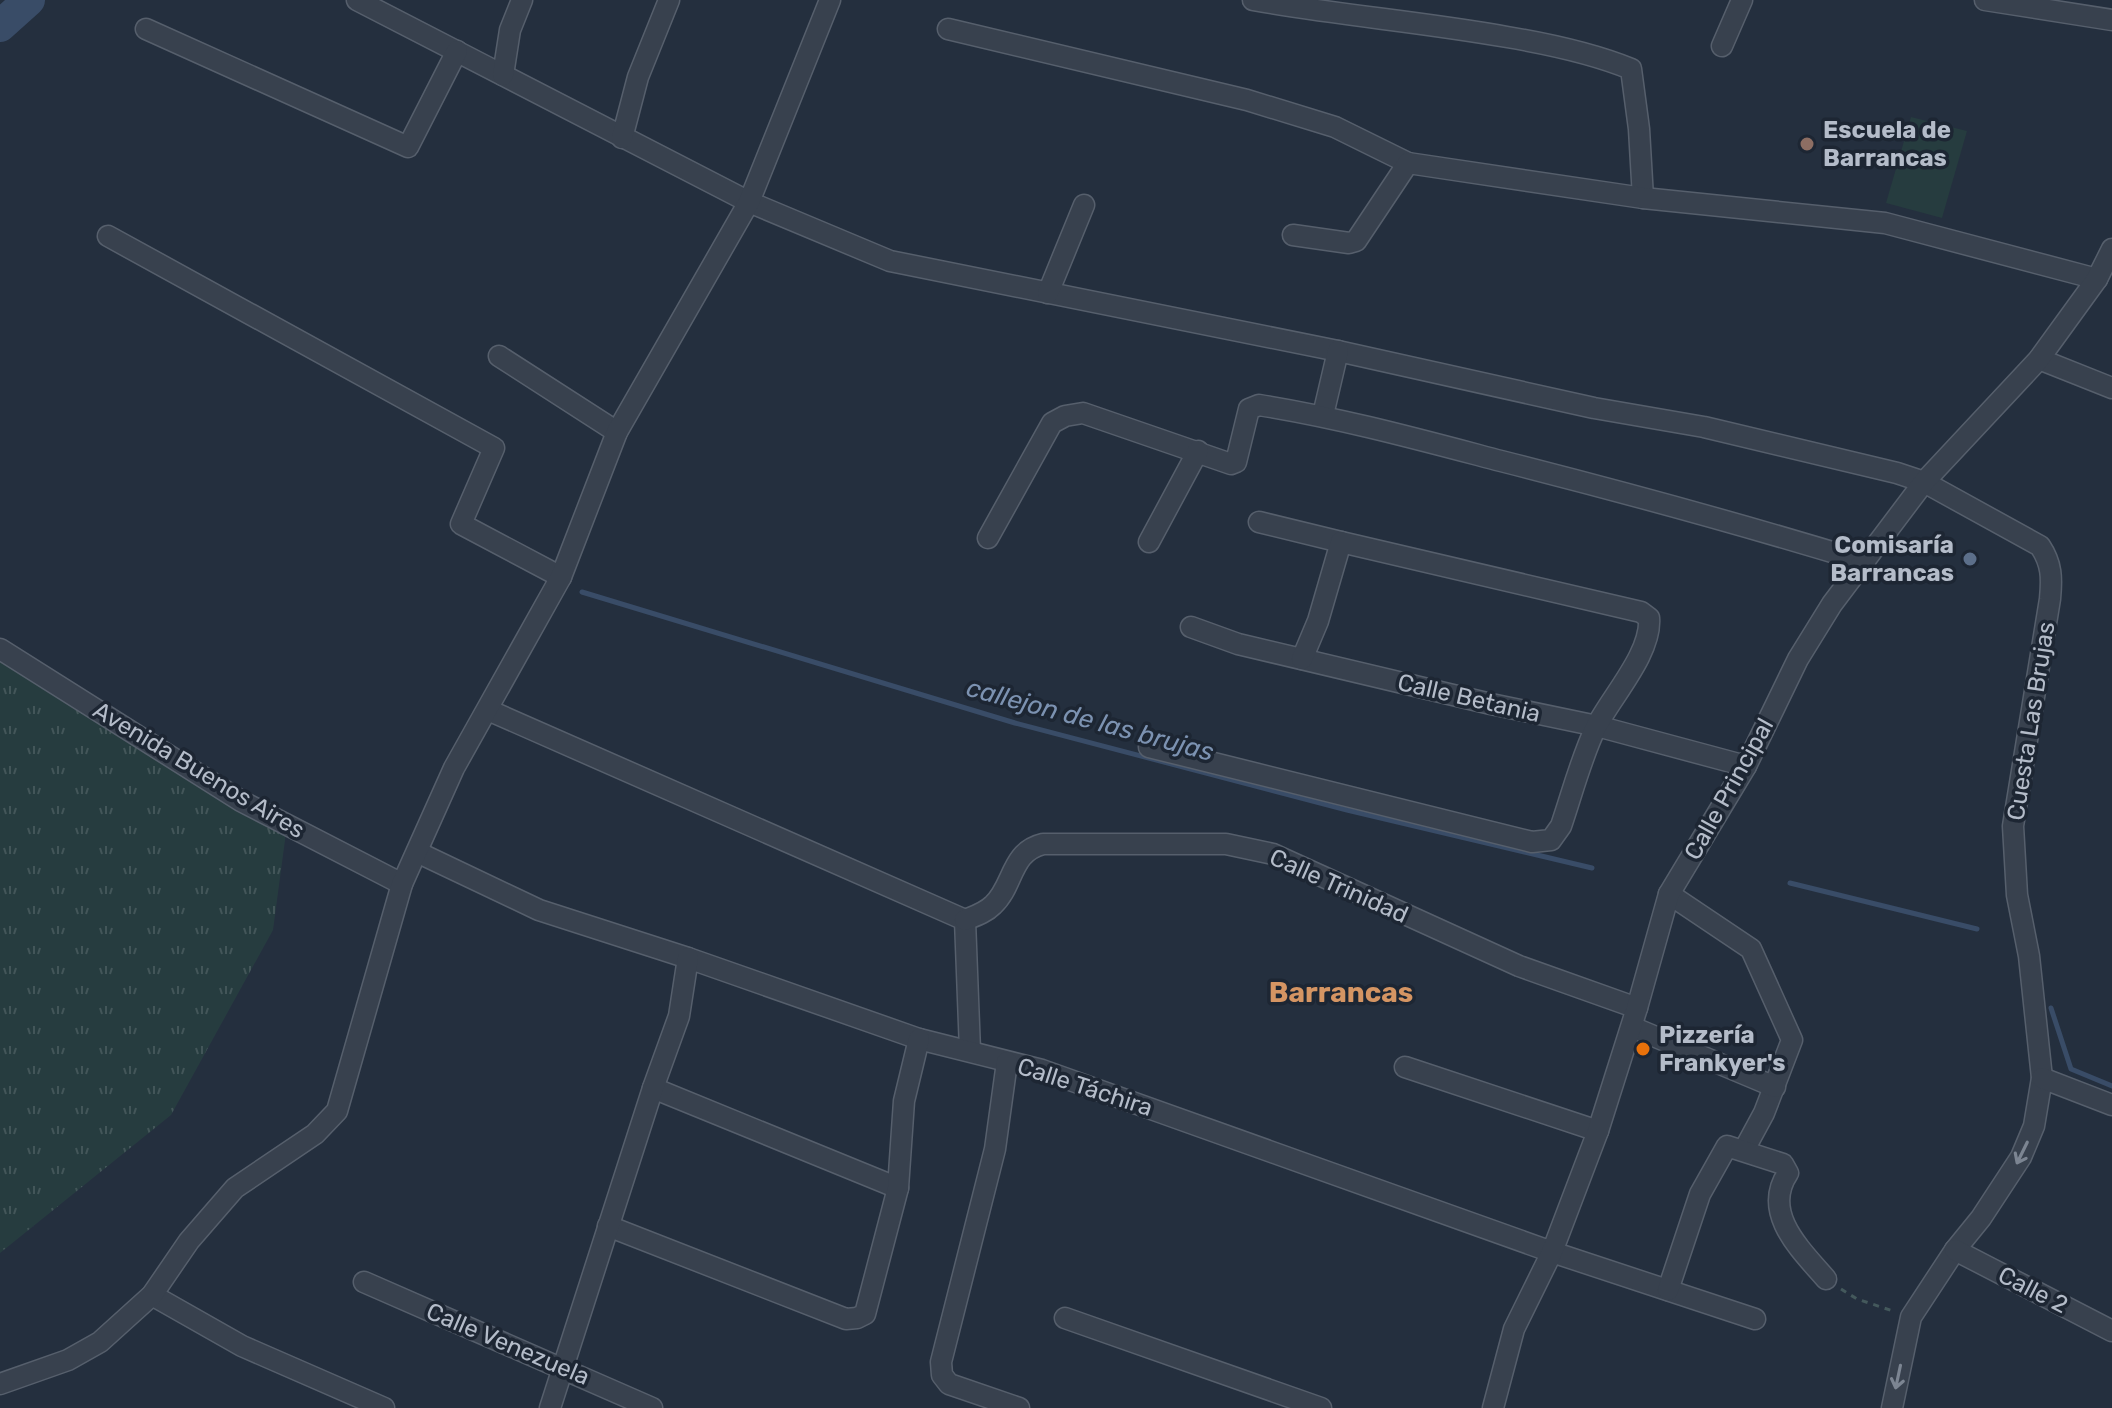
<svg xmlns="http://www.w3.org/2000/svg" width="2112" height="1408" font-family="Rubik,sans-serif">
  <defs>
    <pattern id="grass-tufts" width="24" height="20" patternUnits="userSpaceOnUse" patternTransform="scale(2)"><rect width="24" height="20" fill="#263c3f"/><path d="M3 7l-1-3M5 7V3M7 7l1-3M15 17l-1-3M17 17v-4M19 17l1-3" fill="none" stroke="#435659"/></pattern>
  </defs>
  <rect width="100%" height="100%" fill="#242f3e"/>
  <polygon fill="url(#grass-tufts)" points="0,648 287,825 273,930 171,1115 0,1253"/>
  <polygon fill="#263c3f" points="1911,117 1967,131 1942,218 1886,203"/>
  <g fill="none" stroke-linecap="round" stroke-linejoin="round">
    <g stroke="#394c67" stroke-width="5">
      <polyline points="582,592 1015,723 1347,810 1592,868"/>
      <polyline points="1790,883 1977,929"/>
      <polyline points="2051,1008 2071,1069 2112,1086"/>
    </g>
    <polyline stroke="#394c67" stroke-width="32" points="0,26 29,0"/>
    <defs>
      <g id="minor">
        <path d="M357 0 749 202 890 261 1338 351 1594 408 1704 427 1897 473 1924 482 2040 546C2052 564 2052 578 2050 599L2013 826 2017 895 2029 956 2042 1078 2034 1126 2021 1157 1981 1218 1955 1250 1911 1317 1892 1408"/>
        <path d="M1253 0C1337 15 1423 22 1507 37 1549 44 1592 53 1631 69L1639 129 1643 198"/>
        <polyline points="1985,0 2112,20"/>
        <polyline points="146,29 408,147 457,51"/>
        <polyline points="948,29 1247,100 1335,127 1408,163"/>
        <polyline points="1722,46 1742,0"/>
        <polyline points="503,75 510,30 522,0"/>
        <polyline points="622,138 638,77 669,0"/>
        <polyline points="1293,235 1349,243 1356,241 1408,163 1643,198 1885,223 2097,279"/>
        <polyline points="108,236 494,448 461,524 561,577"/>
        <polyline points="1048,293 1084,205"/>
        <polyline points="499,356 617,432"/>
        <polyline points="2039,359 2112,388"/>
        <polyline points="1323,415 1338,351"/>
        <polyline points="1259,522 1341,542"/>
        <path d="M988 538 1052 423 1065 416 1083 413 1231 464 1236 462 1249 409 1259 405C1341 418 1421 440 1501 461 1623 492 1744 525 1865 562"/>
        <polyline points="1149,542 1198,451"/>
        <polyline points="1191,627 1238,644 1491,704 1597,726 1746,766"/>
        <polyline points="0,649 241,801 402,884"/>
        <polyline points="488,710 965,920 970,1051"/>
        <path d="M1149 747 1532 842 1551 840 1561 826C1572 794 1581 758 1596 727 1611 697 1652 653 1649 618L1641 612 1341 542 1318 621 1302 659"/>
        <polyline points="417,852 539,910 688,958 919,1039 1042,1070 1552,1252 1755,1319"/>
        <polyline points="1669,894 1751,949 1792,1040 1764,1113 1744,1150"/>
        <path d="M965 920C975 916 985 913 993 905 1014 886 1010 852 1043 844H1226L1273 854 1519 966 1637 1008"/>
        <polyline points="1632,1027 1775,1087"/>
        <polyline points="1007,1062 995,1149 941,1362 942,1375 949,1384 1019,1408"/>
        <polyline points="1405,1067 1598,1131"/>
        <polyline points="2042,1078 2112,1105"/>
        <polyline points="653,1088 898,1188"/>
        <polyline points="608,1226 846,1319 857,1318 865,1314 898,1188 904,1101 919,1039"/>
        <polyline points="1955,1250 2112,1331"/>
        <polyline points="364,1282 652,1408"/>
        <path d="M1668 1290 1700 1194 1727 1146 1783 1164 1788 1173C1761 1213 1801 1250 1826 1279"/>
        <polyline points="152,1295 242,1346 384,1408"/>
        <polyline points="1065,1318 1321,1408"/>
        <polyline points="0,1384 68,1360 100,1342 152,1295 189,1241 235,1188 315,1134 337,1111 402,884 454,768 561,577 617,432 749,202 830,0"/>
        <polyline points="550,1408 653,1088 679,1016 688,958"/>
        <polyline points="1493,1408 1514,1329 1552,1252 1598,1131 1637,1008 1669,894 1746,766 1798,659 1832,604 1924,482 2039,359 2097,279 2112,249"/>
      </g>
    </defs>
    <use href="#minor" stroke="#565f6c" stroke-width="23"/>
    <polyline stroke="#44595c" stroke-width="3" stroke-dasharray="6 6" stroke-linecap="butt" points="1841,1289 1857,1299 1893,1311"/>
    <use href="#minor" stroke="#38414e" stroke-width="20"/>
  </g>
  <defs><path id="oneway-shaft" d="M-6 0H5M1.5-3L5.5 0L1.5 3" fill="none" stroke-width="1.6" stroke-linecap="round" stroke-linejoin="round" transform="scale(2)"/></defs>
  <g stroke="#7c8592">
    <use href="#oneway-shaft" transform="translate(2022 1153) rotate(116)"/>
    <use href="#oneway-shaft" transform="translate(1898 1377) rotate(102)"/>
  </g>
  <circle fill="#8d6e63" stroke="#1d2633" stroke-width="3" cx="1807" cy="144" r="8"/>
  <circle fill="#5c6f8a" stroke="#1d2633" stroke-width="3" cx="1970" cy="559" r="8"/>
  <circle fill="#e8710a" stroke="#1d2633" stroke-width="3" cx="1643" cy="1049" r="8"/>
  <g text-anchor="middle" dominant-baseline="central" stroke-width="7" stroke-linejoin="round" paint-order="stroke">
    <g font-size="24" font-weight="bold" fill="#b4bcc9" stroke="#1d2633" text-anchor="start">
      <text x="1823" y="130">Escuela de<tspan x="1823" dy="28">Barrancas</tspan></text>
      <text x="1954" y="545" text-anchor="end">Comisaría<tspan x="1954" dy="28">Barrancas</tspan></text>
      <text x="1659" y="1035">Pizzería<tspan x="1659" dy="28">Frankyer's</tspan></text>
    </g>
    <g font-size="24" fill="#b4bcc9" stroke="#1d2633">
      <text transform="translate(1469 698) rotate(13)">Calle Betania</text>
      <text transform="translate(2031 721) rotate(-81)">Cuesta Las Brujas</text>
      <text transform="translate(199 770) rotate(31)">Avenida Buenos Aires</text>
      <text transform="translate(1729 789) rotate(-61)">Calle Principal</text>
      <text transform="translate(1339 886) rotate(24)">Calle Trinidad</text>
      <text transform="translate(1085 1087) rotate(18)">Calle Táchira</text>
      <text transform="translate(2033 1290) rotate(27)">Calle 2</text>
      <text transform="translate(508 1344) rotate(23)">Calle Venezuela</text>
    </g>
    <g font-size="26" font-style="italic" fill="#7c92b1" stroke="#1d2633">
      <text transform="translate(1090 720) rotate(15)">callejon de las brujas</text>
    </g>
    <g font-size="28" font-weight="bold" fill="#d59563" stroke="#1d2633">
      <text x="1341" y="992">Barrancas</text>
    </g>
  </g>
</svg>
